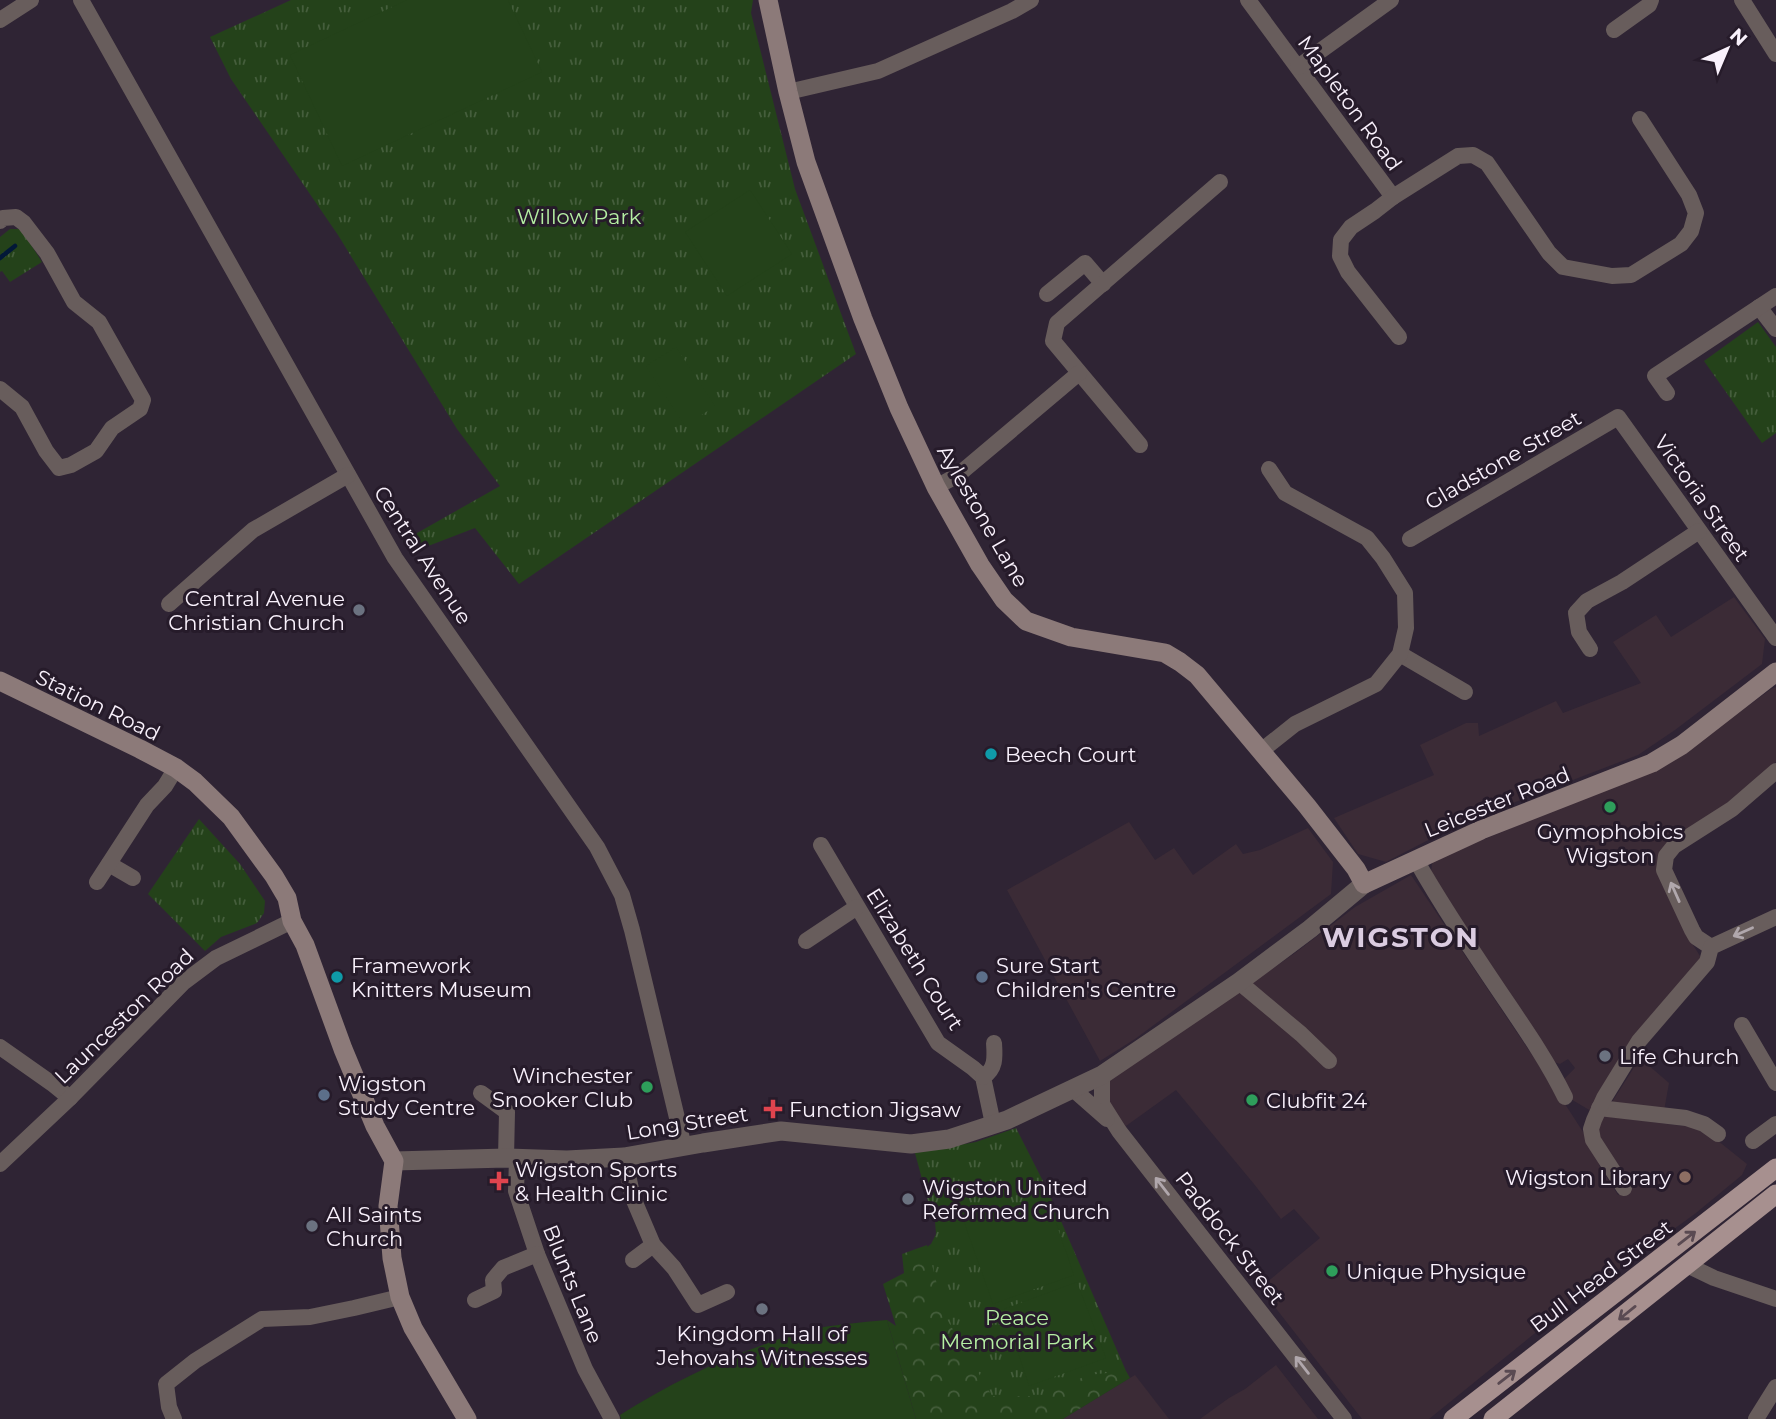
<svg xmlns="http://www.w3.org/2000/svg" width="1776" height="1419" font-family="Montserrat,sans-serif">
  <defs>
    <pattern id="grass-tufts" width="24" height="20" patternUnits="userSpaceOnUse" patternTransform="scale(1.75)"><rect width="24" height="20" fill="#24421a"/><path d="M3 7l-1-3M5 7V3M7 7l1-3M15 17l-1-3M17 17v-4M19 17l1-3" fill="none" stroke="#455e3c"/></pattern>
    <pattern id="forest-crowns" width="20" height="18" patternUnits="userSpaceOnUse" patternTransform="scale(1.75)"><rect width="20" height="18" fill="#24421a"/><path d="M2 6a3 3 0 1 1 6 0M12 15a3 3 0 1 1 6 0" fill="none" stroke="#455e3c"/></pattern>
  </defs>
  <rect width="100%" height="100%" fill="#2f2434"/>
  <g fill="#3b2b36">
    <polygon points="1734,597 1765,639 1762,664 1675,730 1638,755 1463,822 1386,862 1358,854 1334,818 1434,775 1420,745 1466,723 1478,723 1479,736 1556,701 1563,713 1641,683 1613,642 1656,615 1671,637"/>
    <polygon points="1776,687 1776,762 1726,804 1662,849 1688,937 1700,956 1700,963 1591,1111 1569,1098 1564,1084 1564,1079 1575,1068 1568,1059 1560,1064 1554,1062 1431,873 1432,864 1434,860 1673,761 1771,689"/>
    <polygon points="1129,822 1155,860 1174,848 1193,875 1236,844 1243,854 1260,850 1308,828 1333,862 1331,894 1135,1039 1100,1061 1007,890"/>
    <polygon points="1411,875 1565,1104 1598,1155 1599,1165 1618,1195 1628,1188 1597,1137 1602,1116 1692,1127 1707,1132 1747,1164 1742,1175 1696,1213 1576,1300 1429,1419 1362,1419 1260,1288 1320,1238 1294,1209 1281,1219 1254,1184 1176,1090 1119,1131 1102,1104 1102,1075 1117,1075 1295,953 1355,907"/>
    <polygon points="1640,1058 1669,1083 1664,1111 1612,1102"/>
    <polygon points="1276,1365 1318,1419 1200,1419 1229,1398 1245,1389"/>
    <polygon points="1135,1375 1169,1419 1063,1419 1130,1378"/>
  </g>
  <g fill="url(#grass-tufts)">
    <polygon points="291,0 753,0 751,13 795,189 856,354 519,584 475,528 410,553 403,541 500,486 457,429 338,235 231,79 210,37"/>
    <polygon points="10,229 21,229 42,262 10,282 2,271 0,272 0,237"/>
    <polygon points="1758,322 1776,347 1776,433 1762,443 1704,361"/>
    <polygon points="199,819 240,864 265,901 264,913 257,923 221,937 205,951 148,894"/>
    <polygon points="1016,1128 1048,1191 1126,1371 1037,1419 952,1419 923,1250 931,1244 936,1234 935,1221 929,1205 915,1153 976,1142"/>
  </g>
  <polygon fill="url(#forest-crowns)" points="927,1245 945,1316 992,1396 1042,1396 1088,1375 1126,1371 1130,1378 1063,1419 916,1419 887,1320 896,1326 883,1284 904,1273 902,1254"/>
  <g fill="#24421a">
    <polygon points="407,0 508,0 542,72 342,166 290,55"/>
    <polygon points="750,190 792,254 727,296 685,232"/>
    <polygon points="676,347 715,406 685,426 646,366"/>
    <polygon points="1046,1194 1074,1275 993,1304 964,1222"/>
    <polygon points="1077,1282 1106,1358 1029,1386 1004,1309"/>
    <path d="M887 1320 916 1419H621L620 1415C667 1385 718 1360 771 1342 782 1338 794 1333 807 1330 833 1325 860 1322 887 1320Z"/>
  </g>
  <g fill="none" stroke-linecap="round" stroke-linejoin="round">
    <polyline stroke="#021838" stroke-width="4.5" points="0,258 15,246"/>
    <g stroke="#685d5c" stroke-width="16">
      <polyline points="81,0 395,558 597,847 622,895 632,930 684,1147"/>
      <polyline points="1248,0 1393,197"/>
      <polyline points="1742,0 1776,54"/>
      <polyline points="0,20 31,0"/>
      <polyline points="1614,30 1649,5 1651,0"/>
      <polyline points="1298,67 1391,0"/>
      <polyline points="788,92 878,71 1012,11 1031,0"/>
      <polyline points="0,221 3,218 16,217 24,223 47,253 74,302 99,322 143,400 140,409 112,428 96,451 71,465 59,468 46,451 22,407 0,389"/>
      <polyline points="1047,294 1085,263 1103,284"/>
      <polyline points="1759,307 1776,329"/>
      <polyline points="1399,337 1348,272 1340,256 1341,240 1351,227 1375,211 1393,197 1458,156 1473,155 1487,163 1549,253 1563,267 1612,276 1631,275 1681,244 1691,231 1696,213 1689,195 1640,119"/>
      <polyline points="1667,393 1655,376 1776,296"/>
      <polyline points="1140,445 1053,341 1057,323 1220,182"/>
      <polyline points="936,487 958,475 1079,373"/>
      <polyline points="1410,539 1618,417 1776,638"/>
      <polyline points="169,604 253,530 348,475"/>
      <polyline points="1590,649 1579,632 1576,613 1587,601 1622,582 1699,531"/>
      <polyline points="1400,654 1465,692"/>
      <polyline points="1261,751 1295,724 1376,684 1400,654 1406,628 1405,593 1383,558 1367,538 1285,493 1269,469"/>
      <polyline points="821,845 938,1043 973,1068 983,1077 993,1124"/>
      <path d="M1416 860C1442 906 1471 949 1500 992 1523 1026 1547 1060 1565 1097"/>
      <polyline points="109,864 133,878"/>
      <polyline points="97,882 147,805 165,786 176,768"/>
      <polyline points="806,941 857,907"/>
      <polyline points="1711,947 1696,937 1692,930 1664,870 1666,856 1674,846 1732,809 1776,771"/>
      <polyline points="1239,982 1301,1034 1329,1061"/>
      <polyline points="1742,1025 1776,1083"/>
      <polyline points="0,1047 54,1085 70,1098"/>
      <polyline points="1102,1075 1102,1104 1119,1131 1344,1419"/>
      <path d="M983 1077C996 1069 995 1057 994 1043"/>
      <polyline points="1074,1090 1107,1119"/>
      <polyline points="481,1093 507,1112 506,1158"/>
      <polyline points="1599,1108 1686,1118 1704,1124 1718,1134"/>
      <polyline points="1753,1141 1776,1124"/>
      <polyline points="624,1157 633,1198 653,1245 674,1268 698,1305 727,1292"/>
      <polyline points="517,1159 516,1191 537,1254 585,1369 612,1419"/>
      <polyline points="0,1164 70,1098 184,982 216,958 292,921"/>
      <polyline points="1624,1188 1593,1140 1591,1129 1594,1120 1604,1098 1639,1041 1707,962 1711,947 1776,917"/>
      <polyline points="633,1260 653,1245"/>
      <polyline points="1687,1265 1714,1278 1776,1299"/>
      <polyline points="475,1300 494,1291 493,1280 503,1268 537,1254"/>
      <polyline points="174,1419 169,1407 166,1384 195,1361 262,1319 310,1317 354,1308 400,1297"/>
      <polyline points="1756,1419 1776,1387"/>
    </g>
    <polyline stroke="#685d5c" stroke-width="19" points="394,1161 506,1158 567,1160 624,1157 703,1143 781,1131 911,1144 949,1139 1007,1120 1102,1075 1239,982 1310,929 1364,884"/>
    <g stroke="#8c7a79" stroke-width="19">
      <polyline points="768,0 788,92 806,162 863,319 899,408 936,487 980,565 1004,600 1026,621 1071,637 1165,653 1180,662 1197,675 1307,806 1356,869 1364,884 1481,830 1652,763 1682,745 1776,672"/>
      <polyline points="0,681 140,749 176,768 195,782 231,817 274,876 287,898 292,921 305,945 343,1049 375,1126 394,1161 388,1206 392,1258 400,1297 413,1328 467,1419"/>
    </g>
    <g stroke="#a7908f" stroke-width="19">
      <polyline points="1453,1419 1776,1168"/>
      <polyline points="1493,1419 1776,1194"/>
    </g>
  </g>
  <defs><path id="oneway-shaft" d="M-6 0H5M1.5-3L5.5 0L1.5 3" fill="none" stroke-width="1.6" stroke-linecap="round" stroke-linejoin="round" transform="scale(1.75)"/></defs>
  <g stroke="#b0a7ac">
    <use href="#oneway-shaft" transform="translate(1675 892) rotate(-114)"/>
    <use href="#oneway-shaft" transform="translate(1743 932) rotate(156)"/>
    <use href="#oneway-shaft" transform="translate(1162 1186) rotate(-128)"/>
    <use href="#oneway-shaft" transform="translate(1302 1365) rotate(-128)"/>
  </g>
  <g stroke="#5a4a52">
    <use href="#oneway-shaft" transform="translate(1687 1238) rotate(-38)"/>
    <use href="#oneway-shaft" transform="translate(1627 1313) rotate(141)"/>
    <use href="#oneway-shaft" transform="translate(1507 1377) rotate(-38)"/>
  </g>
  <g fill="#6b7280" stroke="#261b2a" stroke-width="2.5">
    <circle cx="359" cy="610" r="7"/>
    <circle cx="1605" cy="1056" r="7"/>
    <circle cx="908" cy="1199" r="7"/>
    <circle cx="312" cy="1226" r="7"/>
    <circle cx="762" cy="1309" r="7"/>
  </g>
  <g fill="#0f9aa8" stroke="#261b2a" stroke-width="2.5">
    <circle cx="991" cy="754" r="7"/>
    <circle cx="337" cy="977" r="7"/>
  </g>
  <g fill="#2e9e5b" stroke="#261b2a" stroke-width="2.5">
    <circle cx="1610" cy="807" r="7"/>
    <circle cx="647" cy="1087" r="7"/>
    <circle cx="1252" cy="1100" r="7"/>
    <circle cx="1332" cy="1271" r="7"/>
  </g>
  <g fill="#5c6f8a" stroke="#261b2a" stroke-width="2.5">
    <circle cx="982" cy="977" r="7"/>
    <circle cx="324" cy="1095" r="7"/>
  </g>
  <g fill="#e0444e" stroke="#261b2a" stroke-width="2.5">
    <path d="M769.5 1098.5h7v7h7v7h-7v7h-7v-7h-7v-7h7z"/>
    <path d="M495.5 1170.5h7v7h7v7h-7v7h-7v-7h-7v-7h7z"/>
  </g>
  <circle fill="#8d6e63" stroke="#261b2a" stroke-width="2.5" cx="1685" cy="1177" r="7"/>
  <g text-anchor="middle" dominant-baseline="central" stroke-width="6" stroke-linejoin="round" paint-order="stroke">
    <g font-size="21" fill="#f9f1fc" stroke="#261b2a">
      <text transform="translate(1350 103) rotate(54)">Mapleton Road</text>
      <text transform="translate(1503 460) rotate(-30)">Gladstone Street</text>
      <text transform="translate(1702 498) rotate(55)">Victoria Street</text>
      <text transform="translate(983 516) rotate(60)">Aylestone Lane</text>
      <text transform="translate(423 555) rotate(57)">Central Avenue</text>
      <text transform="translate(98 705) rotate(26)">Station Road</text>
      <text transform="translate(1497 802) rotate(-22)">Leicester Road</text>
      <text transform="translate(915 959) rotate(58)">Elizabeth Court</text>
      <text transform="translate(124 1016) rotate(-44)">Launceston Road</text>
      <text transform="translate(687 1123) rotate(-9)">Long Street</text>
      <text transform="translate(1230 1238) rotate(52)">Paddock Street</text>
      <text transform="translate(1601 1276) rotate(-37)">Bull Head Street</text>
      <text transform="translate(573 1284) rotate(68)">Blunts Lane</text>
    </g>
    <g font-size="21" fill="#b5efa3" stroke="#261b2a">
      <text x="579" y="216">Willow Park</text>
      <text x="1017" y="1317">Peace<tspan x="1017" dy="24">Memorial Park</tspan></text>
    </g>
    <g font-size="21" fill="#f9f1fc" stroke="#261b2a" text-anchor="start">
      <text x="345" y="598" text-anchor="end">Central Avenue<tspan x="345" dy="24">Christian Church</tspan></text>
      <text x="1005" y="754">Beech Court</text>
      <text x="1610" y="831" text-anchor="middle">Gymophobics<tspan x="1610" dy="24">Wigston</tspan></text>
      <text x="351" y="965">Framework<tspan x="351" dy="24">Knitters Museum</tspan></text>
      <text x="996" y="965">Sure Start<tspan x="996" dy="24">Children's Centre</tspan></text>
      <text x="1619" y="1056">Life Church</text>
      <text x="633" y="1075" text-anchor="end">Winchester<tspan x="633" dy="24">Snooker Club</tspan></text>
      <text x="338" y="1083">Wigston<tspan x="338" dy="24">Study Centre</tspan></text>
      <text x="1266" y="1100">Clubfit 24</text>
      <text x="789" y="1109">Function Jigsaw</text>
      <text x="515" y="1169">Wigston Sports<tspan x="515" dy="24">&amp; Health Clinic</tspan></text>
      <text x="1671" y="1177" text-anchor="end">Wigston Library</text>
      <text x="922" y="1187">Wigston United<tspan x="922" dy="24">Reformed Church</tspan></text>
      <text x="326" y="1214">All Saints<tspan x="326" dy="24">Church</tspan></text>
      <text x="1346" y="1271">Unique Physique</text>
      <text x="762" y="1333" text-anchor="middle">Kingdom Hall of<tspan x="762" dy="24">Jehovahs Witnesses</tspan></text>
    </g>
    <g font-size="28" font-weight="bold" letter-spacing="2" fill="#dbcce1" stroke="#261b2a">
      <text x="1401" y="937">WIGSTON</text>
    </g>
  </g>
  <g transform="translate(1727 49) rotate(44)" stroke="#261b2a" stroke-width="5" paint-order="stroke">
  <path d="M0-5L12 26L0 18L-12 26Z" fill="#f9f1fc"/>
  <text y="-10" font-size="19" font-weight="bold" text-anchor="middle" fill="#f9f1fc">N</text>
  </g>
</svg>
